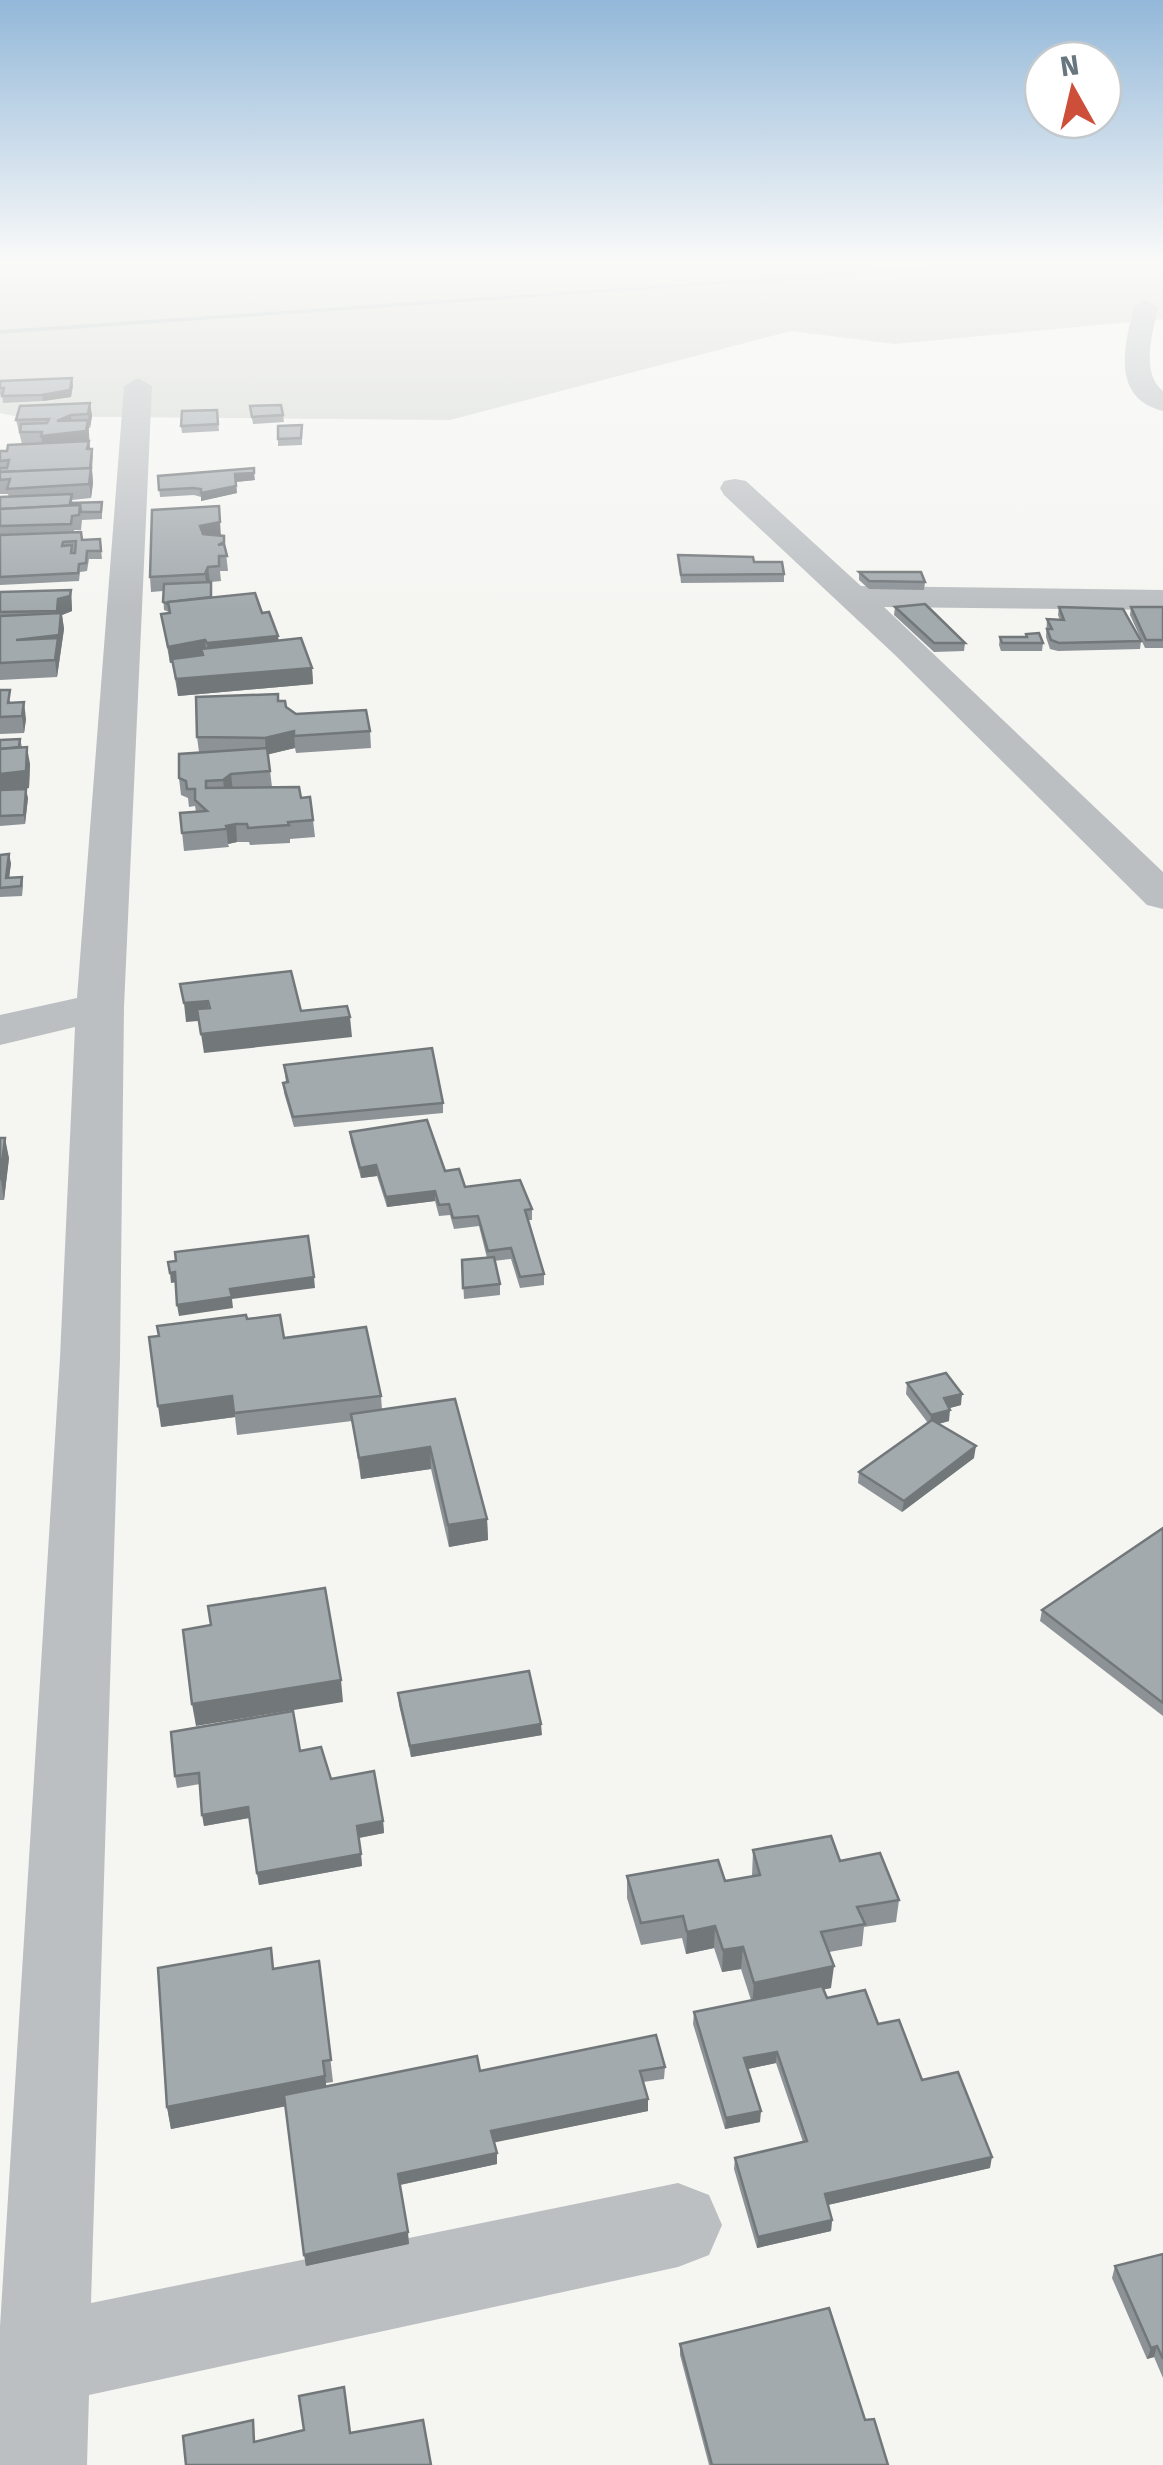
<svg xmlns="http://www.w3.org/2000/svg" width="1163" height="2465" font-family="'Fira Sans',sans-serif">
  <rect width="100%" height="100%" fill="#f5f5f2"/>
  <polygon fill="#d5d9d2" points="0,264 1163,264 1163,319 895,344 791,331 450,420 14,416 0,413"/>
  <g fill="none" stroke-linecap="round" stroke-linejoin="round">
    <polygon fill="#b3bfc2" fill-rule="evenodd" points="979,264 1013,264 0,334 0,330"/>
    <g fill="#bbbfc2" fill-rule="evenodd">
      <path d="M1146 300 1158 307C1153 332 1140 373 1163 391V411C1111 398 1124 346 1134 307Z"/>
      <polygon points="138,378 152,386 124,1007 120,1358 91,2303 678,2183 709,2195 722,2225 709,2255 678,2267 89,2395 87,2465 0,2465 0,2327 60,1358 75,1027 0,1045 0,1015 77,998 124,386"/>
      <polygon points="735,479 746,481 861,586 1163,590 1163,610 884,607 1163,872 1163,909 1147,905 895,655 724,495 720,488 724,481"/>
    </g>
  </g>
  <g fill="#8c9296">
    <polygon points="0,381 73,385 71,397 43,401 3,403 2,395 0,395"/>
    <polygon points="90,403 92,416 90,428 89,428 88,441 90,449 92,449 93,456 92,470 93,483 91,498 72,500 73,503 102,502 102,519 82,520 81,530 74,530 74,533 82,540 100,539 102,559 89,559 87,571 80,572 79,581 0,585 0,497 9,497 8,494 0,494 0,451 7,451 22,444 16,420"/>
    <polygon points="250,406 283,415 284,422 253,424"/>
    <polygon points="217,410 219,431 182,433 181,426"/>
    <polygon points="302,432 302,445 278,446 278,439"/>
    <polygon points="158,476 255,480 236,482 237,493 201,501 201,497 194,495 160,497"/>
    <polygon points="221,536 224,536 228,571 220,571 221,581 211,582 212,597 262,613 279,640 312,668 313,684 178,696 172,662 170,663 161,614 169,612 164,610 163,591 151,592 150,577"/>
    <polygon points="678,555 754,562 784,574 784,582 681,583"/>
    <polygon points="859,572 925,582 924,590 869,589 859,580"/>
    <polygon points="71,590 72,611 62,615 64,629 57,677 0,680 0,592"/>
    <polygon points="895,607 965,643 964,651 934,652 894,615"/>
    <polygon points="1059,607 1141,641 1140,649 1058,651 1050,649 1046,637 1047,619 1060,620 1058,615"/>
    <polygon points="1131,607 1163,607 1163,648 1145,648 1130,615"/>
    <polygon points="1026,634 1043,643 1042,651 1001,651 999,645 1000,637 1026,637"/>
    <polygon points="0,690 26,719 24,733 0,734"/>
    <polygon points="278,701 296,714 370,731 371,748 296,753 295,748 268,754 272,787 301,798 313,820 315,837 290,839 290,843 250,845 249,842 237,842 228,844 229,847 184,851 180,813 196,812 195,806 189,807 188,798 181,795 179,778 199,752 197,737"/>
    <polygon points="20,739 22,747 30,764 29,788 23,789 28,798 25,824 0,826 0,740"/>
    <polygon points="0,855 11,863 9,877 22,877 23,886 22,896 0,897"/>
    <polygon points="284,1065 443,1103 443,1113 294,1127 284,1093 283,1083 286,1083"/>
    <polygon points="350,1132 445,1171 465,1187 532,1209 532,1220 528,1220 544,1274 544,1285 520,1288 511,1259 494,1261 500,1284 500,1295 464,1299 462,1260 487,1258 479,1226 454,1229 450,1215 439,1216 435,1201 387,1207 377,1176 361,1178 351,1142"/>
    <polygon points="0,1138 9,1158 4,1200 0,1200"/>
    <polygon points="247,1319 284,1338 381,1396 382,1410 455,1399 487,1519 488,1540 449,1547 431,1469 361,1479 352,1421 237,1435 235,1417 161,1427"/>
    <polygon points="907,1383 961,1405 949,1408 949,1421 939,1424 974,1458 902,1512 858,1483 859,1472 928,1423 906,1394"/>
    <polygon points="1163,1528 1163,1716 1040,1621 1042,1610"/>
    <polygon points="398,1693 542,1735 411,1757 399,1705"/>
    <polygon points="300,1751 331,1779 383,1821 384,1833 359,1838 362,1866 259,1885 249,1818 204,1826 200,1784 177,1788 175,1776"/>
    <polygon points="753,1850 840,1861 899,1900 896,1922 864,1927 862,1946 829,1952 831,1988 824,1989 827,1998 878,2024 990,2168 828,2205 832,2220 831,2231 757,2248 734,2169 735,2158 803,2142 776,2063 748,2069 760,2122 725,2129 693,2024 694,2012 751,2000 741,1969 722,1972 714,1948 686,1954 682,1938 641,1945 627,1898 627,1876 725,1881 752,1876"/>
    <polygon points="319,1961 333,2082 326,2083 326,2087 480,2071 665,2067 664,2079 643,2082 648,2099 648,2111 494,2142 497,2164 400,2185 409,2244 306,2266 285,2106 171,2129 167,2107 274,1969"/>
    <polygon points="1163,2254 1163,2378 1154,2357 1147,2359 1112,2278 1115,2266"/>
    <polygon points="680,2344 865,2420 888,2465 709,2465 680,2355"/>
  </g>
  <g fill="#72777a">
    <polygon points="72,378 73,385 71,397 43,401 42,395"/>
    <polygon points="90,403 92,416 90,428 88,414"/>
    <polygon points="71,415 72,428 88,420 90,448 43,450 41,436 57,421"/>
    <polygon points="92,449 92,470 93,483 91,498 89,484"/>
    <polygon points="254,473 255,480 235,482 235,474"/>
    <polygon points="236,486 237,493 201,501 201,493"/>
    <polygon points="219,506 221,537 202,540 200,526"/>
    <polygon points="208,567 210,582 207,589 205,574"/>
    <polygon points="71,590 72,611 62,615 64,629 57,677 55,660 16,640 59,627 57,611 58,599"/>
    <polygon points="278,636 280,652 208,659 207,643"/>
    <polygon points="205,640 207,656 170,663 168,647"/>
    <polygon points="312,668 313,684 178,696 176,679"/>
    <polygon points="24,702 26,719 24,733 22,716"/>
    <polygon points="294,731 295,748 266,755 265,738"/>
    <polygon points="27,747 30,764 29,788 0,791 0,774"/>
    <polygon points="231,774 233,791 225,797 223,780"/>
    <polygon points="26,789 28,798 25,824 24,815"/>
    <polygon points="236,824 237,842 228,844 226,826"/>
    <polygon points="9,854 11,863 8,887 6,878"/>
    <polygon points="208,1001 210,1020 186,1022 184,1003"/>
    <polygon points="350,1017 352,1037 204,1053 201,1034"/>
    <polygon points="5,1138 9,1158 4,1200 1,1180"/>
    <polygon points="376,1165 377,1176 361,1178 360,1168"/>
    <polygon points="435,1191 435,1201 387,1207 386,1197"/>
    <polygon points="175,1272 177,1282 171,1283 170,1273"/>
    <polygon points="314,1277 315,1288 232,1299 233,1308 179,1316 177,1305 230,1289"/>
    <polygon points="962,1394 961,1405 943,1410 944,1398"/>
    <polygon points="232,1396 235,1417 161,1427 158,1406"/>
    <polygon points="950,1410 949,1421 930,1426 931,1415"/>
    <polygon points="976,1446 974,1458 902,1512 904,1501"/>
    <polygon points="430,1447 431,1469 361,1479 359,1458"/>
    <polygon points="487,1519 488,1540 449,1547 448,1525"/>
    <polygon points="341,1680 343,1702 196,1726 192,1704"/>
    <polygon points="541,1724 542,1735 411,1757 410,1746"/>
    <polygon points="248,1807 249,1818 204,1826 202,1815"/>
    <polygon points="383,1821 384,1833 358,1838 357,1826"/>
    <polygon points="361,1854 362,1866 259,1885 257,1873"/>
    <polygon points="715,1926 714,1948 686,1954 687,1932"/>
    <polygon points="743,1947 741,1969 722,1972 723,1950"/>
    <polygon points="834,1966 831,1988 752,2005 754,1983"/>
    <polygon points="777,2052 776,2063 743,2070 744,2058"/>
    <polygon points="325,2076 328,2098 171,2129 167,2107"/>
    <polygon points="648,2099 648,2111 492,2143 491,2131"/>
    <polygon points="761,2111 760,2122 725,2129 726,2118"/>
    <polygon points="497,2153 497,2164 399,2185 398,2174"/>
    <polygon points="992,2157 990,2168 823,2206 825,2194"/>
    <polygon points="832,2220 831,2231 757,2248 758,2237"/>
    <polygon points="408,2232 409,2244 306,2266 304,2255"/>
    <polygon points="1157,2346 1154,2357 1147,2359 1151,2348"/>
  </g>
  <g fill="#a3aaae" stroke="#72777a" stroke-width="2.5" fill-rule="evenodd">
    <polygon points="72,378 70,390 42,395 2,396 4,388 0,388 0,381"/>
    <polygon points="90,403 88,414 71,415 57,421 88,420 86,431 41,436 42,432 20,432 21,424 47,423 49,419 16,420 20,406"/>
    <polygon points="281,405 283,415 252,417 250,406"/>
    <polygon points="217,410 218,424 181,426 182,411"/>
    <polygon points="302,425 301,438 278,439 278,426"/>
    <polygon points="89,441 87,449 92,449 90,469 0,472 0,468 7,468 9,460 0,461 0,451 7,451 8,445"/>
    <polygon points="91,468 89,484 7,489 10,479 0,480 0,472"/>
    <polygon points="254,468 254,473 235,474 236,486 201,493 201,489 193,488 159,490 158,476"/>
    <polygon points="72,494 70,503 102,502 101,512 81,512 80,505 0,509 0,497"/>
    <polygon points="80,505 79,515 72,516 71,524 0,526 0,509"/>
    <polygon points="219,506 220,522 200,526 203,534 224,536 224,542 218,545 224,544 227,556 219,556 219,566 208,567 205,574 150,577 152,510"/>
    <path d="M81 532 82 540 100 539 101 551H87L86 563 79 564 78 573 0 577V535ZM76 541 75 553H71L72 545 62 546 63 542Z"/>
    <polygon points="678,555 753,557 754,562 782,562 784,574 681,575"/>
    <polygon points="859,572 921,572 925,582 869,581"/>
    <polygon points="211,582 211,597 168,602 168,604 163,602 164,584"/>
    <polygon points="71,590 70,596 58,599 57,611 0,612 0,592"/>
    <polygon points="255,593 262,613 269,612 278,636 207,643 205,640 168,647 161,614 170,613 168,602"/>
    <polygon points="925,604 965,643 934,643 895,607"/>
    <polygon points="1059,607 1123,609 1141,641 1059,643 1051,640 1047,629 1052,629 1047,619 1064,620"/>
    <polygon points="1131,607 1163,607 1163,640 1146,640"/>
    <polygon points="61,613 59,635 16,640 58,638 55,660 0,663 0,616"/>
    <polygon points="1039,633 1043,643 1002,643 1000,637 1027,637 1026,634"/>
    <polygon points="301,638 312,668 176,679 172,659 203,655 201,649"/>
    <polygon points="0,690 10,690 8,703 24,702 22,716 0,717"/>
    <polygon points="278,694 278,701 285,701 286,707 296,714 366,710 370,731 294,736 294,731 265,738 197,737 196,697"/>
    <polygon points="20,739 19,747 0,749 0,740"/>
    <polygon points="27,747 26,771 0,774 0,749"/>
    <polygon points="267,748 270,771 231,774 223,780 206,781 206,788 299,787 301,798 310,797 313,820 288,822 289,825 248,828 247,824 236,824 226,826 227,829 182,833 180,813 207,811 195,800 195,789 187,789 186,781 179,778 179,754"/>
    <polygon points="26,789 24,815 0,816 0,790"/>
    <polygon points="9,854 6,878 22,877 21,886 0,888 0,855"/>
    <polygon points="291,971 301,1011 347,1006 350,1017 201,1034 197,1009 210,1008 208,1001 184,1003 180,984"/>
    <polygon points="432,1048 443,1103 293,1117 283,1083 288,1082 284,1065"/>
    <polygon points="427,1120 445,1171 459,1169 465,1187 520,1180 532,1209 525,1210 544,1274 520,1277 511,1248 488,1251 478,1216 453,1218 449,1204 439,1205 435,1191 386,1197 376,1165 360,1168 350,1132"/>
    <polygon points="0,1138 5,1138 0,1180"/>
    <polygon points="308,1236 314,1277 230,1289 232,1297 177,1305 175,1272 170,1273 168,1262 176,1261 175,1252"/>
    <polygon points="494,1257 500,1284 463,1288 462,1260"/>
    <polygon points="246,1315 247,1319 280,1315 284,1338 366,1327 381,1396 234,1413 232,1396 158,1406 149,1337 159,1336 157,1326"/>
    <polygon points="946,1373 962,1394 944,1398 950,1410 931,1415 907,1383"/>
    <polygon points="455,1399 487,1519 448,1525 430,1447 359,1458 351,1414"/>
    <polygon points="932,1420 976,1446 904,1501 859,1472"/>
    <polygon points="1163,1528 1163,1703 1042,1610"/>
    <polygon points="325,1588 341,1680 192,1704 183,1630 211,1625 208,1606"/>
    <polygon points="529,1671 541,1724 410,1746 398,1693"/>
    <polygon points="293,1711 300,1751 321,1747 331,1779 374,1771 383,1821 357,1826 361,1854 257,1873 248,1807 202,1815 199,1773 175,1776 171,1732"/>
    <polygon points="831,1836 840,1861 880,1853 899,1900 857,1907 865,1924 821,1932 834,1966 754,1983 743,1947 723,1950 715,1926 687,1932 683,1916 641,1923 627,1876 718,1860 725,1881 760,1875 753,1850"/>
    <polygon points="271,1948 273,1969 319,1961 331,2060 323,2061 325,2076 167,2107 158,1968"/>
    <polygon points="822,1986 827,1998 865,1990 878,2024 899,2020 922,2080 958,2072 992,2157 825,2194 832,2220 758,2237 735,2158 807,2141 804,2132 777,2052 744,2058 761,2111 726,2118 694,2012"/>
    <polygon points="656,2035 665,2067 640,2071 648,2099 491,2131 497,2153 398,2174 408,2232 304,2255 284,2095 477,2056 480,2071"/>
    <polygon points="1163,2254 1163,2359 1157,2346 1151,2348 1115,2266"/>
    <polygon points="829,2308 865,2420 874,2419 888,2465 712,2465 680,2344"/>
    <polygon points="344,2387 350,2433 423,2420 431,2465 186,2465 183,2436 253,2420 254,2442 304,2430 299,2396"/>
  </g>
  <linearGradient id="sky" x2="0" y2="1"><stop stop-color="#93b8d9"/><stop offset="0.43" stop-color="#fafaf9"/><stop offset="1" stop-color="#fafaf9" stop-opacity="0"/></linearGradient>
  <rect width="1163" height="609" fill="url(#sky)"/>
  <g transform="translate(1073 90) rotate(352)"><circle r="48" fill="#ffffff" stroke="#c3c9cc" stroke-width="2.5"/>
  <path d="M0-8L18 38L0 25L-18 38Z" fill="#cd4f3a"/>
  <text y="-15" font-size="28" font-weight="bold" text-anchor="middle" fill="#68777f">N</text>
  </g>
</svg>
